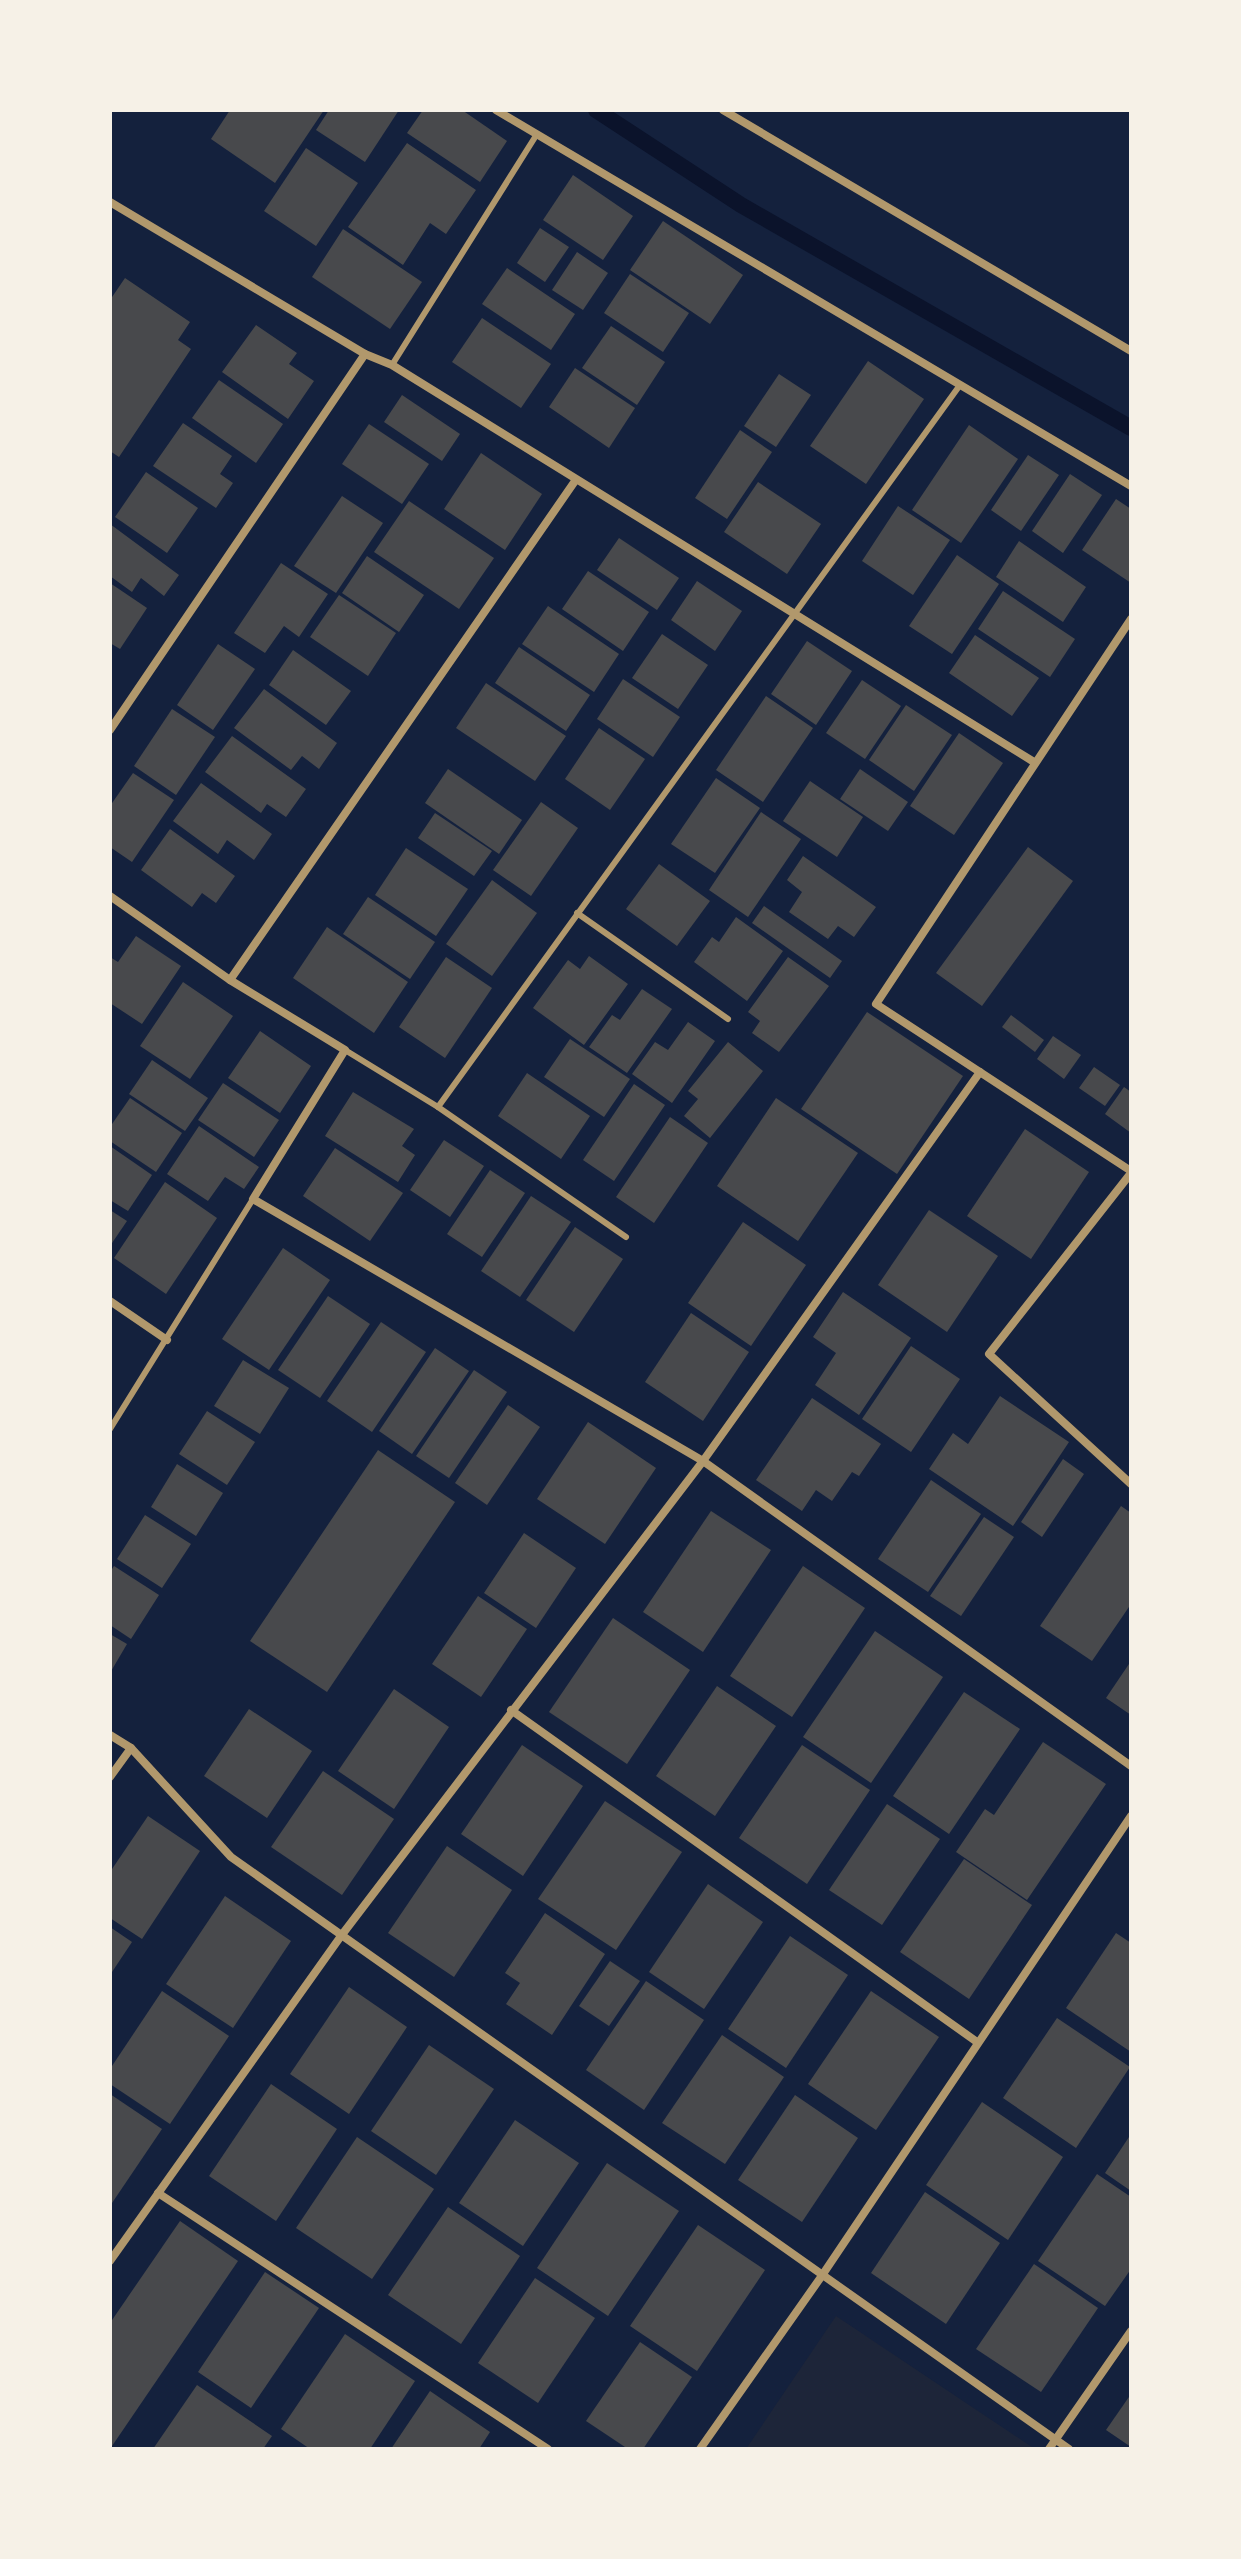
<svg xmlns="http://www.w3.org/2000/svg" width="1241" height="2559" font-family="Poppins,sans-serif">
  <rect width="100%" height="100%" fill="#14213d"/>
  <polygon fill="#1d2539" points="836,2316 1035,2449 746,2449"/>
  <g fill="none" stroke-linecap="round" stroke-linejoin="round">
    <polyline stroke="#0b132b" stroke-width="16" points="596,110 741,205 1131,428"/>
  </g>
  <g fill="#48494c">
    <polygon points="230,110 324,110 275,183 211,139"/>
    <polygon points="329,110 399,110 365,162 316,130"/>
    <polygon points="423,110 462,110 507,141 480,182 407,133"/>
    <polygon points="407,143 476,190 446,234 430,223 403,265 348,227"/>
    <polygon points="306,148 358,183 316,246 264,211"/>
    <polygon points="573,175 633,216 603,260 543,220"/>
    <polygon points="663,221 743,275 710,324 630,270"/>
    <polygon points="540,228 569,247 545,282 517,263"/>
    <polygon points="343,229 422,282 390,329 312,277"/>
    <polygon points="577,252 608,273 583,310 552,290"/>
    <polygon points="507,268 575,314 551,350 482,304"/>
    <polygon points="630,274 689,313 663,352 604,313"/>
    <polygon points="125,278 190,322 178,340 191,349 119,457 110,451 110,300"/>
    <polygon points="482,318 551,364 521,408 452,362"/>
    <polygon points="256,325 297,353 289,364 314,381 288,419 222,372"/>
    <polygon points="611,326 665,362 637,405 582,368"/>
    <polygon points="868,361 924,399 866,484 810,446"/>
    <polygon points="575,368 635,408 609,448 549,407"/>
    <polygon points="779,374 811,395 776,447 744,426"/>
    <polygon points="219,380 283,424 256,463 192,418"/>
    <polygon points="402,395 460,434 442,461 384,422"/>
    <polygon points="183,423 232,456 220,474 233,483 216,508 153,466"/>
    <polygon points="369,424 429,464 402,504 342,464"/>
    <polygon points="969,425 1018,459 961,543 912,510"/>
    <polygon points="740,430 772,452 727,519 695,498"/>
    <polygon points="481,453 542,494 505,550 444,509"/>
    <polygon points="1028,455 1059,475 1021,531 991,510"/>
    <polygon points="146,472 198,508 167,553 115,517"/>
    <polygon points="1070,474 1102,495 1063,553 1032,531"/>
    <polygon points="758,482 821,524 787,574 724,532"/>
    <polygon points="342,496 383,523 336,593 294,566"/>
    <polygon points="1116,499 1131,509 1131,583 1082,550"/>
    <polygon points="409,501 494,558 459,609 374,552"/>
    <polygon points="898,506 950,540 913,595 862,561"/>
    <polygon points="110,524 179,575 164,596 141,578 132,592 110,576"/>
    <polygon points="619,538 679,578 657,610 597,570"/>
    <polygon points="1019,541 1086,587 1063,622 996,577"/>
    <polygon points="957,555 999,584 952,654 909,626"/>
    <polygon points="367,556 424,595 399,632 342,593"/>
    <polygon points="281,563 328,594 299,637 284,626 265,653 234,633"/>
    <polygon points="588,571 649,612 623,651 562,609"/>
    <polygon points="697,581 742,611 715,651 671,620"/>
    <polygon points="110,583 147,608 120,649 110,643"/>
    <polygon points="1003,591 1075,639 1050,677 978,629"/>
    <polygon points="339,595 396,633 368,676 310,637"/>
    <polygon points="548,606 619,654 594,692 522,644"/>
    <polygon points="662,634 708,665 678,709 632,678"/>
    <polygon points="975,635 1039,678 1012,716 949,673"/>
    <polygon points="807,641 852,671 816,725 771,694"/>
    <polygon points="218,644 255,669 213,730 177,705"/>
    <polygon points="519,647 590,695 566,731 495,683"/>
    <polygon points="293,650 351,691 326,725 269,685"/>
    <polygon points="623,679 680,717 653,757 597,719"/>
    <polygon points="862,680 901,706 865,759 826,733"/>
    <polygon points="486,683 566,736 535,781 456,728"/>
    <polygon points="264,689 337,743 319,769 302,756 291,770 234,728"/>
    <polygon points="766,696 813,728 763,802 716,770"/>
    <polygon points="906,705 952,735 914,791 869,760"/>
    <polygon points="172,709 215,737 176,795 134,766"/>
    <polygon points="599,728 645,759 610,810 565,779"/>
    <polygon points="959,733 1003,763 954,835 910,806"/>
    <polygon points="232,736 306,789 286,817 267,804 261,813 205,772"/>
    <polygon points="448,769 522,820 499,854 425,803"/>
    <polygon points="860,769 908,802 888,831 840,799"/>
    <polygon points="133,773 174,800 132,862 110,847 110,806"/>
    <polygon points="716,778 760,808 715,873 671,844"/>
    <polygon points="810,781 863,817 837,857 783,821"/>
    <polygon points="201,783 272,834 254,860 227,840 218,854 173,821"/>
    <polygon points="541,802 578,828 531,896 493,870"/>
    <polygon points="761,812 801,839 748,917 709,890"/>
    <polygon points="435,813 492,851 474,876 418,838"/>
    <polygon points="170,829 235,876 216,903 202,893 192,907 141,870"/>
    <polygon points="1028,847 1073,881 982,1006 936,973"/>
    <polygon points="406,848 468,889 436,936 375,895"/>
    <polygon points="803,856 876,907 854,937 838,926 828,939 789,912 802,892 787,880"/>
    <polygon points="659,864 710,901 677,946 626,909"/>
    <polygon points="492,880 537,913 492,976 446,944"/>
    <polygon points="368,897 435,942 410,979 343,934"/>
    <polygon points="764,906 842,961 830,978 752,923"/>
    <polygon points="736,917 783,951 747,1001 694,962 712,937 719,942"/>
    <polygon points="327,927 408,982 374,1033 293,978"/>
    <polygon points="136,936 181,966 142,1024 110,1003 110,957 118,962"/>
    <polygon points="589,956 628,984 584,1045 533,1008 568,960 580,969"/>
    <polygon points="446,957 492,988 445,1058 399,1027"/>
    <polygon points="788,957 829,986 779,1052 752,1033 760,1021 748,1012"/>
    <polygon points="183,982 233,1016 190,1079 140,1046"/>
    <polygon points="642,989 672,1009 627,1073 589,1047 612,1015 620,1020"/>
    <polygon points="867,1012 963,1076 897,1174 801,1109"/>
    <polygon points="1011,1015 1044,1040 1035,1052 1002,1027"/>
    <polygon points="688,1022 715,1041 672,1103 632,1074 655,1042 668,1050"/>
    <polygon points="260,1031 311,1066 280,1113 228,1078"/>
    <polygon points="1053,1036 1081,1055 1064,1079 1037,1059"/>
    <polygon points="570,1039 630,1079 604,1117 544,1077"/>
    <polygon points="728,1042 763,1071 710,1138 684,1116 698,1099 688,1091"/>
    <polygon points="152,1060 208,1098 185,1131 129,1094"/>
    <polygon points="1094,1067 1120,1085 1105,1106 1079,1088"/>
    <polygon points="527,1073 590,1116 561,1159 498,1116"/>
    <polygon points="223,1083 279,1120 254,1157 198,1120"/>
    <polygon points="634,1084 665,1105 614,1181 583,1160"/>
    <polygon points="1124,1087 1131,1092 1131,1133 1105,1114"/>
    <polygon points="353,1092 414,1129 402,1146 415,1155 398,1182 325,1136"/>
    <polygon points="130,1098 182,1133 156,1172 110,1141 110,1127"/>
    <polygon points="776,1098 858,1153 798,1241 717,1186"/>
    <polygon points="670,1117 708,1143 654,1223 616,1197"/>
    <polygon points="199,1126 259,1167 244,1189 225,1177 208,1201 167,1174"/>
    <polygon points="1025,1129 1089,1172 1031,1259 967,1216"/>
    <polygon points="444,1140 484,1166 450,1217 410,1190"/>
    <polygon points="110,1146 152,1175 128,1211 110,1200"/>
    <polygon points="335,1148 403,1193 370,1241 303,1196"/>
    <polygon points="490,1170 525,1193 482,1257 447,1234"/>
    <polygon points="165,1182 217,1218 166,1294 114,1258"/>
    <polygon points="531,1196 571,1222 520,1297 481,1271"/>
    <polygon points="110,1210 127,1221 110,1246"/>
    <polygon points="929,1210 998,1256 947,1332 878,1285"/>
    <polygon points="743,1222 806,1265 751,1346 688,1303"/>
    <polygon points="575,1227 623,1259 574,1332 526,1300"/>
    <polygon points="283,1248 330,1280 269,1370 222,1339"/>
    <polygon points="843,1292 911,1338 859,1415 815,1385 836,1353 813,1337"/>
    <polygon points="328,1296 370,1324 320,1398 278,1370"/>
    <polygon points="691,1313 749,1352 703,1421 645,1382"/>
    <polygon points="381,1322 426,1352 372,1432 327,1401"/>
    <polygon points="911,1346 960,1379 911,1452 862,1419"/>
    <polygon points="435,1348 469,1371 412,1454 379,1431"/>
    <polygon points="243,1360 289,1388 260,1434 214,1406"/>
    <polygon points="474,1370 507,1392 449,1478 416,1456"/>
    <polygon points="1000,1396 1069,1442 1013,1526 929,1469 953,1433 968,1444"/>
    <polygon points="812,1398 881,1444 859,1476 852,1472 832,1501 816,1490 802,1511 756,1480"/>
    <polygon points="508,1405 540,1427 487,1505 455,1483"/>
    <polygon points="207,1411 255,1442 227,1485 179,1454"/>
    <polygon points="588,1422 656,1468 605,1544 537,1499"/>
    <polygon points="378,1450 455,1502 327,1692 250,1641"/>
    <polygon points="1063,1459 1084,1474 1042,1537 1021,1522"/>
    <polygon points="177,1464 223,1493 196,1536 151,1507"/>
    <polygon points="931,1480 981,1514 928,1592 878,1559"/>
    <polygon points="1121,1506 1131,1513 1131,1604 1092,1661 1040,1626"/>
    <polygon points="711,1511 771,1550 703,1652 643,1612"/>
    <polygon points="145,1515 191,1544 162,1588 117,1559"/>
    <polygon points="984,1517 1014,1537 961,1616 930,1596"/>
    <polygon points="524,1533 576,1568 536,1628 484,1593"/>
    <polygon points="114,1566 159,1595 131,1639 110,1625 110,1572"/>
    <polygon points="803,1566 865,1608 792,1717 730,1676"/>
    <polygon points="478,1596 527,1629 481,1697 432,1664"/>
    <polygon points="613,1618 690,1670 627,1764 549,1712"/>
    <polygon points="875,1631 943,1677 871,1783 803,1737"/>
    <polygon points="110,1634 127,1644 110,1673"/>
    <polygon points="1131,1661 1131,1715 1106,1698"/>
    <polygon points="717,1686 776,1726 715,1816 656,1776"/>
    <polygon points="394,1689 449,1727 394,1809 338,1771"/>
    <polygon points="964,1692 1020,1729 949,1834 893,1796"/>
    <polygon points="249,1709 312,1751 267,1818 204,1776"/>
    <polygon points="1043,1742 1106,1784 1027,1900 956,1852 985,1809 994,1815"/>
    <polygon points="522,1745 583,1786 523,1876 461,1834"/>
    <polygon points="802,1745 870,1790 807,1884 739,1838"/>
    <polygon points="323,1771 394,1819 342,1895 271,1847"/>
    <polygon points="605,1801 682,1852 616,1950 538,1899"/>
    <polygon points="887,1804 940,1839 882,1925 829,1890"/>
    <polygon points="148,1816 200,1851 142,1939 110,1918 110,1872"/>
    <polygon points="447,1846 512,1890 454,1977 388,1933"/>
    <polygon points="964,1859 1032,1905 969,1999 900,1952"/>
    <polygon points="708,1884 763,1922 704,2009 649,1972"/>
    <polygon points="225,1896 291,1941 233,2028 166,1984"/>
    <polygon points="545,1913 605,1954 552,2035 506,2004 520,1983 505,1973"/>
    <polygon points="110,1927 132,1942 110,1975"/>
    <polygon points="1116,1933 1131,1943 1131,2052 1066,2008"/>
    <polygon points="790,1936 848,1975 786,2068 728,2029"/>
    <polygon points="610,1961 640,1981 609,2026 579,2006"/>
    <polygon points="646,1981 704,2020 644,2110 586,2070"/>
    <polygon points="349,1987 407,2027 349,2114 290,2074"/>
    <polygon points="162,1991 229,2036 170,2124 110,2084 110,2069"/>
    <polygon points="871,1991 939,2037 876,2130 808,2084"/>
    <polygon points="1057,2018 1130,2067 1076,2148 1003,2098"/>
    <polygon points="722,2035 784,2077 725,2164 662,2123"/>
    <polygon points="429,2045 494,2089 436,2175 371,2131"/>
    <polygon points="271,2084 337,2129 276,2221 209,2176"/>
    <polygon points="110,2094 162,2129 110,2206"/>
    <polygon points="795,2095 858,2138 802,2222 738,2180"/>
    <polygon points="982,2102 1063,2157 1008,2240 926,2185"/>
    <polygon points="515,2120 579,2163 523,2246 459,2203"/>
    <polygon points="1131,2134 1131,2191 1105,2173"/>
    <polygon points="357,2137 434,2189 372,2279 296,2228"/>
    <polygon points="607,2163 679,2211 608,2316 537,2268"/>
    <polygon points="1097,2174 1131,2197 1131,2269 1105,2306 1038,2261"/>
    <polygon points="925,2192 1000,2243 946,2324 871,2273"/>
    <polygon points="448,2207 520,2256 461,2344 388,2295"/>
    <polygon points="180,2221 238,2261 110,2449 110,2323"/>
    <polygon points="698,2225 765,2270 697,2371 630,2326"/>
    <polygon points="1034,2264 1098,2308 1041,2392 976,2349"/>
    <polygon points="265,2272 319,2308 251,2408 198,2372"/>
    <polygon points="535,2278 595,2318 538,2403 478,2363"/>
    <polygon points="345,2334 415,2381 370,2449 310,2449 281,2429"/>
    <polygon points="640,2342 692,2377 643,2449 628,2449 586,2421"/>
    <polygon points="197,2385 272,2436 263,2449 153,2449"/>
    <polygon points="430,2391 490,2432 479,2449 391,2449"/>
    <polygon points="1131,2394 1131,2447 1106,2430"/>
  </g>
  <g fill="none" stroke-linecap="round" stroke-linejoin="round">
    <g stroke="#b1986c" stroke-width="6">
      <polyline points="392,365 537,134"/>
      <polyline points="577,913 728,1019"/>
      <polyline points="345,1050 438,1107 626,1237"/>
      <polyline points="438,1107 960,385"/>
      <polyline points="110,1429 253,1199"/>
    </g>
    <g stroke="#b1986c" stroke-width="8">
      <polyline points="496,110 1131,486"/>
      <polyline points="723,110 1131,351"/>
      <polyline points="110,202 365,354 392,365 1034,762"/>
      <polyline points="1131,619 876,1004 1131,1171"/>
      <polyline points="110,730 365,354"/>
      <polyline points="110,896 230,980 345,1050 253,1199 703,1461 1131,1766"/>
      <polyline points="230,980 575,481"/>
      <polyline points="1131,1173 989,1354 1131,1484"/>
      <polyline points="110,1301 167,1340"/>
      <polyline points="511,1710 977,2042"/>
      <polyline points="110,1735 131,1748 231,1857 1069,2449"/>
      <polyline points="110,1777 131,1748"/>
      <polyline points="158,2193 548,2449"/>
      <polyline points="110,2261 341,1936 703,1461 980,1072"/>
      <polyline points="700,2449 821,2277 1131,1816"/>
      <polyline points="1049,2449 1131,2331"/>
    </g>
  </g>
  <rect width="1241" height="2559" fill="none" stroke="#f6f1e7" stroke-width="224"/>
</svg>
